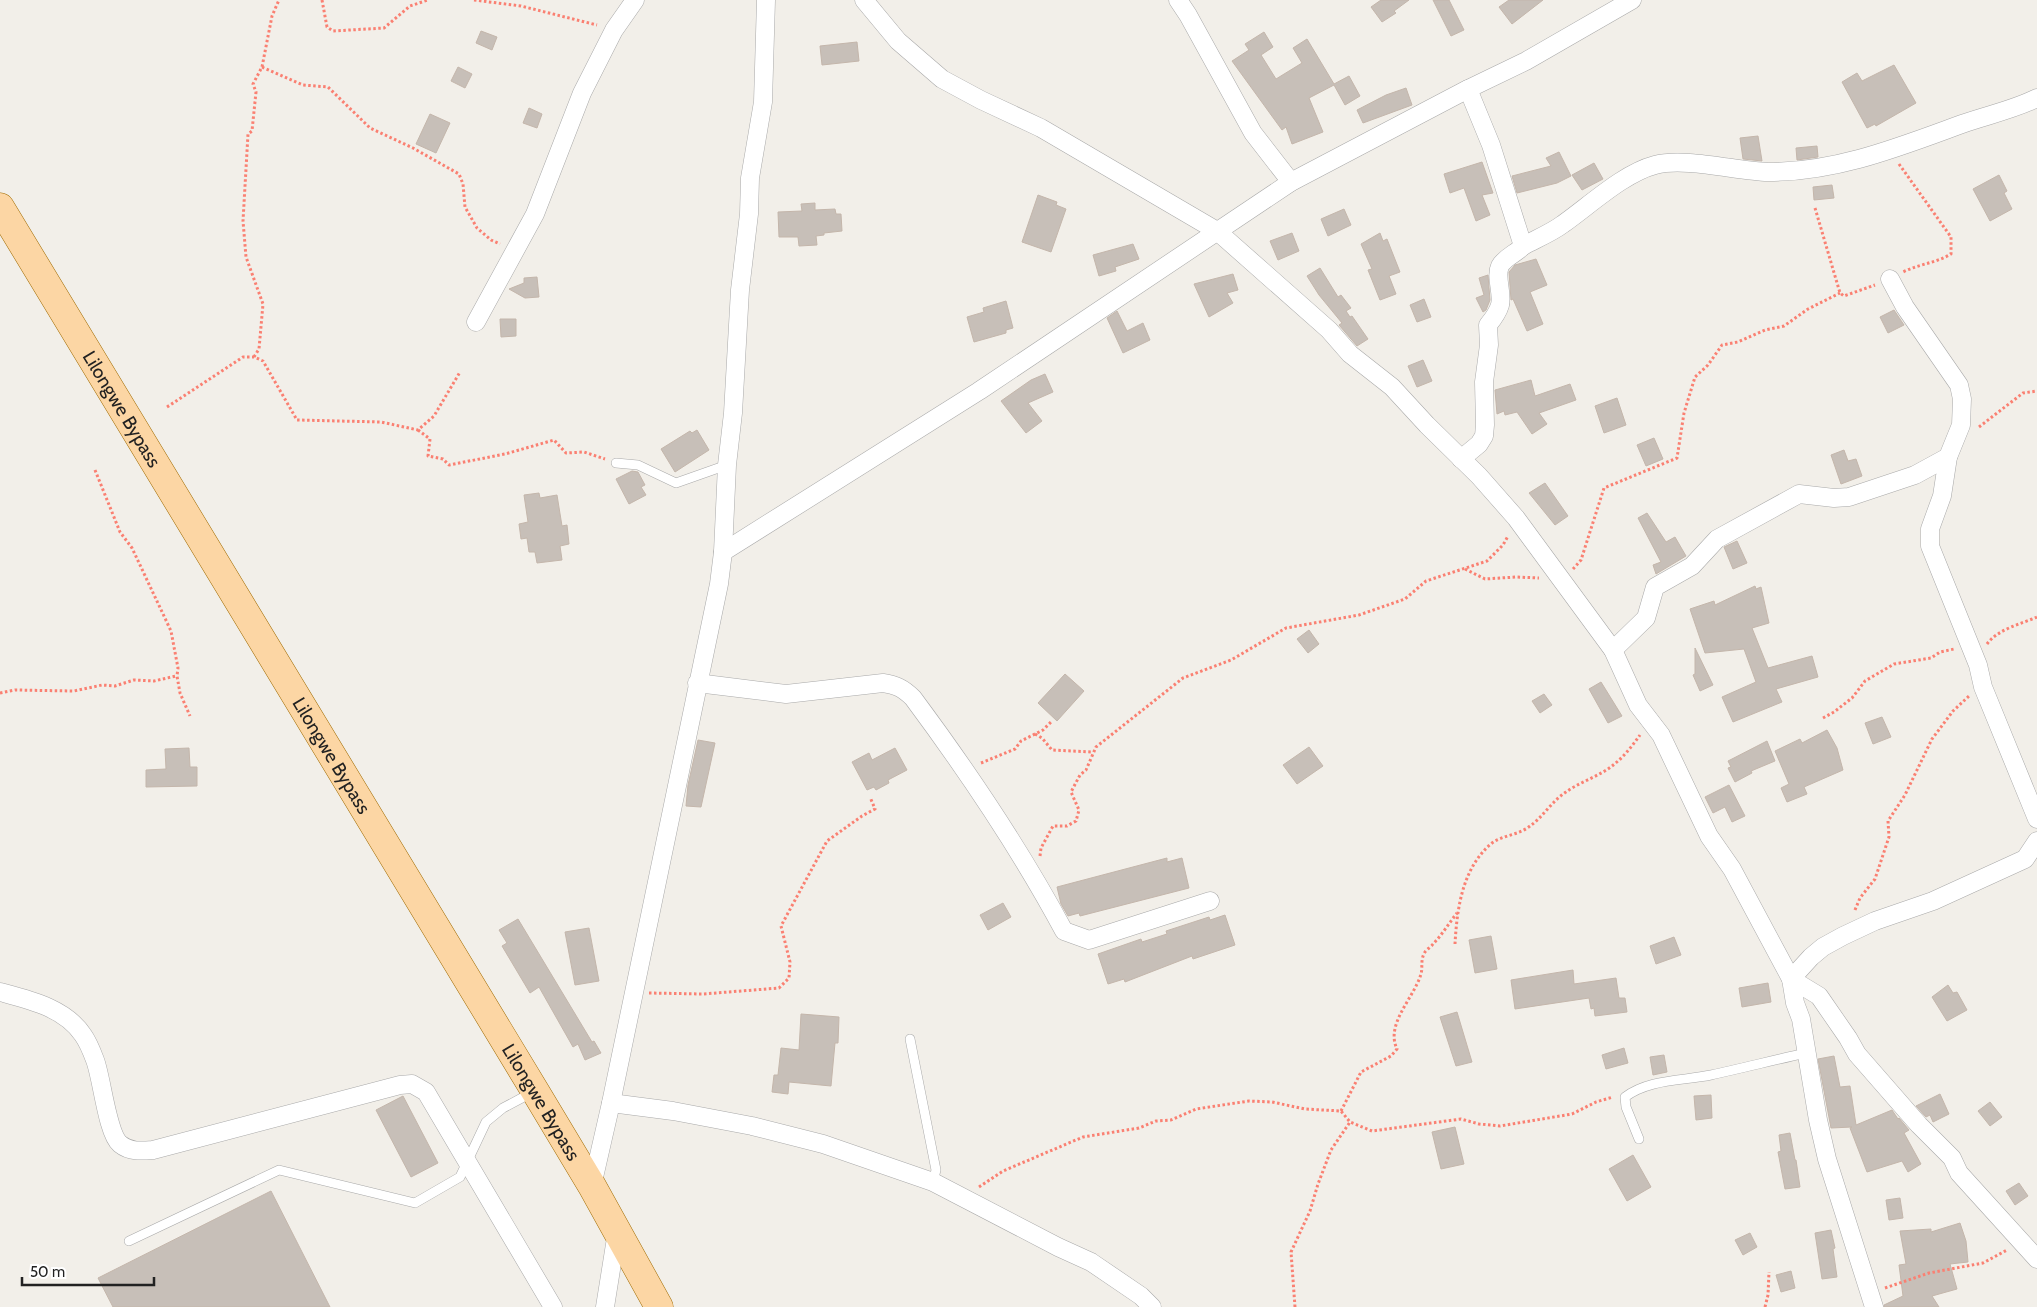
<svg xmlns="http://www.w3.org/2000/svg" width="2037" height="1307" font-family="Cabin,sans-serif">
  <rect width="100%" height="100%" fill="#f2efe9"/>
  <g fill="#c7bfb8" stroke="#c4b6ab">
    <polygon points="1381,0 1409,0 1394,11 1396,13 1382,22 1371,7"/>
    <polygon points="1433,0 1449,0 1464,30 1451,36"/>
    <polygon points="1509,0 1543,0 1512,24 1499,7"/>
    <polygon points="481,31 497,37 492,50 476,43"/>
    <polygon points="1264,32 1273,47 1261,55 1276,79 1302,63 1293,48 1307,39 1334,84 1349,76 1360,96 1345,105 1334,85 1309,98 1323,132 1292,144 1286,127 1282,130 1232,61 1249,50 1245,44"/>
    <polygon points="857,42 859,61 822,65 820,46"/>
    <polygon points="1894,65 1916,103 1876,126 1875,124 1867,128 1842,82 1857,73 1862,81"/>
    <polygon points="458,67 472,74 465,88 451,81"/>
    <polygon points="1406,88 1412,105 1363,123 1357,110 1386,95"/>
    <polygon points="529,108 542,114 537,128 523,123"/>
    <polygon points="430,114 450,123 436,153 416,144"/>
    <polygon points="1758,136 1762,161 1743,159 1740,138"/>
    <polygon points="1817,146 1818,157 1797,160 1796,148"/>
    <polygon points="1559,152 1571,176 1557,183 1517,193 1512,176 1551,166 1546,158"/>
    <polygon points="1482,162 1493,193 1482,195 1490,215 1476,221 1464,188 1450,193 1444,174"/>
    <polygon points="1594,163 1603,179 1582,190 1572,175"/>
    <polygon points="1999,175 2007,191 2004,193 2012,209 1990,221 1973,189"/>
    <polygon points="1832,185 1834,198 1814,200 1813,187"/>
    <polygon points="1038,195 1057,202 1056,205 1066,209 1051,252 1022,242"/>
    <polygon points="815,203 815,210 835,209 836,214 841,214 842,231 824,233 824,235 816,236 817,245 799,246 798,237 779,237 778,212 802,211 801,204"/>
    <polygon points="1344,209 1351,225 1328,236 1321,219"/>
    <polygon points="1292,233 1299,251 1278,260 1270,241"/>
    <polygon points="1380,233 1383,241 1387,239 1400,272 1389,276 1396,294 1380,300 1368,270 1372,269 1361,244"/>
    <polygon points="1133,244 1139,259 1115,267 1116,271 1099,276 1093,255"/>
    <polygon points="1536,259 1547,285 1530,292 1543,324 1527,331 1513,299 1511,300 1509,272 1515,265"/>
    <polygon points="1320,268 1338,297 1341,295 1351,308 1346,311 1350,317 1352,316 1368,339 1357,346 1339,325 1342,323 1319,295 1307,276"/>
    <polygon points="1233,274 1238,290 1227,293 1233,303 1209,317 1194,284"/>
    <polygon points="1488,275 1490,300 1486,310 1483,312 1476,298 1484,295 1479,278"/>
    <polygon points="537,277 539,297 525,298 509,289 524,283 524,278"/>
    <polygon points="1424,299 1431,317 1417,322 1410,305"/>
    <polygon points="1006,301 1013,328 1006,330 1006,333 974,342 967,317 984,312 983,308"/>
    <polygon points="1894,310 1904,325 1888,333 1880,317"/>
    <polygon points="1117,311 1127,331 1143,323 1150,340 1123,353 1107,318"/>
    <polygon points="500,319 516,319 516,336 501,337"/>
    <polygon points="1423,360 1432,381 1417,387 1408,366"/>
    <polygon points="1045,374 1053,392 1028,403 1042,421 1026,433 1001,401 1031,380"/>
    <polygon points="1531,380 1535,396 1570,384 1576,400 1539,413 1547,424 1532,434 1517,412 1505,415 1504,411 1497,414 1495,390"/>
    <polygon points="1617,398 1626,425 1604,433 1595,406"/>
    <polygon points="697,430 709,450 675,472 661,449 690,431 692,433"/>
    <polygon points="1654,438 1663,459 1646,466 1637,445"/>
    <polygon points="1844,450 1848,461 1856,459 1862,476 1841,484 1831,455"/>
    <polygon points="632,471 638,472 645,485 641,487 646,495 629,504 616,479"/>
    <polygon points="1545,483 1568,516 1555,525 1529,493"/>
    <polygon points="539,493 540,498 557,495 562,526 567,525 569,544 560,546 562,560 537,563 535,552 529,552 527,538 521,539 519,524 528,522 524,495"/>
    <polygon points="1647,513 1666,542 1675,537 1686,556 1656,574 1653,565 1661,562 1638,518"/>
    <polygon points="1737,541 1747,563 1733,569 1724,547"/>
    <polygon points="1755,586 1756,589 1761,587 1769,623 1752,628 1768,668 1812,656 1818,677 1776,689 1782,702 1733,722 1722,697 1756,682 1744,649 1705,653 1690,609 1714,601 1715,605"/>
    <polygon points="1309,630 1319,644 1308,653 1297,639"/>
    <polygon points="1695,648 1713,685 1700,691 1693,675 1695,674"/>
    <polygon points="1065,674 1084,691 1057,721 1038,703"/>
    <polygon points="1601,682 1622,716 1608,723 1589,689"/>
    <polygon points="1544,694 1552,705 1540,713 1532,701"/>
    <polygon points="1882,717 1891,737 1873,744 1865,723"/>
    <polygon points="1827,730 1837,748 1843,770 1804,787 1807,794 1787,802 1781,788 1789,784 1775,751 1800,739 1802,743"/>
    <polygon points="698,740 715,743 701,807 686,806 688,785"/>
    <polygon points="1767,741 1775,761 1751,771 1752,773 1735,782 1728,768 1731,767 1728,761"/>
    <polygon points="1309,747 1323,766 1297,784 1283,765"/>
    <polygon points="189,748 190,767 197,767 197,786 146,787 146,770 166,769 165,749"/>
    <polygon points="895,748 907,770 888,780 889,783 876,790 874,787 867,790 852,762 869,753 872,760"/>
    <polygon points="1729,785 1745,816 1732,822 1725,807 1713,813 1705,797"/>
    <polygon points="1167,858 1167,862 1182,858 1189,888 1080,916 1079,913 1068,916 1061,904 1057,887"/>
    <polygon points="1003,903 1011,917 988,930 980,915"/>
    <polygon points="1225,915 1235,945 1193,959 1192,956 1125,982 1124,979 1108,984 1098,954 1141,939 1142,942 1167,934 1166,931 1209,917 1210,920"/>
    <polygon points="518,919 592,1042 594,1041 601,1053 585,1060 578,1044 573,1047 539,987 530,993 502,946 507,943 499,930"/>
    <polygon points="589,928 599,981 575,985 565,932"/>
    <polygon points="1491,936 1497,969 1475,973 1469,940"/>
    <polygon points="1674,937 1681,955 1656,964 1650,946"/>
    <polygon points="1573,970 1574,984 1616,978 1619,998 1625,998 1627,1012 1595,1016 1594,1008 1591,1009 1589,998 1515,1009 1511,980"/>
    <polygon points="1768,983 1771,1002 1742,1007 1739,988"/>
    <polygon points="1948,985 1953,993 1957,992 1967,1010 1947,1021 1932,997"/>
    <polygon points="1457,1012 1472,1062 1456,1066 1440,1017"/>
    <polygon points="801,1014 839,1017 838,1043 835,1043 831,1086 789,1082 788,1094 772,1092 774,1075 778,1075 781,1048 799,1050"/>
    <polygon points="1624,1048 1628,1063 1606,1069 1602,1055"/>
    <polygon points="1664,1055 1667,1072 1653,1075 1650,1057"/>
    <polygon points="1834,1056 1840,1087 1850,1086 1856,1125 1892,1110 1898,1119 1899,1118 1909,1130 1904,1133 1921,1164 1908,1172 1902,1161 1867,1172 1850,1128 1852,1127 1831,1128 1818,1059"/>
    <polygon points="1940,1094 1949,1114 1933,1122 1930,1115 1926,1117 1916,1106"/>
    <polygon points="1711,1095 1712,1118 1696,1120 1694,1096"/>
    <polygon points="403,1096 438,1163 411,1177 376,1110"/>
    <polygon points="1990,1102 2002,1117 1990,1126 1978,1111"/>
    <polygon points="1455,1127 1464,1164 1441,1169 1432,1132"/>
    <polygon points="1790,1133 1795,1160 1796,1160 1800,1187 1785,1189 1778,1152 1781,1151 1779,1135"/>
    <polygon points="1633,1155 1651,1187 1627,1201 1609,1169"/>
    <polygon points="2019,1183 2028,1196 2015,1205 2006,1191"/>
    <polygon points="271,1191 330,1307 113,1307 98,1278"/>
    <polygon points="1900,1198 1903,1218 1889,1220 1886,1200"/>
    <polygon points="1960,1223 1966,1241 1968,1262 1950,1264 1957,1289 1932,1296 1939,1307 1884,1307 1884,1305 1903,1296 1899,1265 1906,1264 1900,1231 1931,1229 1931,1232"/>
    <polygon points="1831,1230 1835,1248 1833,1249 1837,1277 1822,1279 1815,1233"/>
    <polygon points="1750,1233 1757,1247 1743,1255 1735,1240"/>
    <polygon points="1791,1271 1795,1288 1781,1292 1776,1275"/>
  </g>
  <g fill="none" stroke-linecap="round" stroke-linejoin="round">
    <defs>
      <g id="lane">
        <polyline points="616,463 638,465 676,483 727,465"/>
        <polyline points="910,1039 936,1170 933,1182"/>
        <path d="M1639 1139 1626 1107 1625 1097C1649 1079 1682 1081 1711 1075 1743 1068 1774 1060 1806 1053"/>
        <polyline points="129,1241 279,1170 415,1203 460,1177 486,1122 503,1108 533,1092"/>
      </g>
      <g id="street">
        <polyline points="864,0 898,41 942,79 981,100 1041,128 1217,231 1329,330 1350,354 1392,387 1427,425 1479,476 1516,518 1613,650 1638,705 1661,735 1709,836 1732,869 1791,979 1819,996 1848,1038 1857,1054 1919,1125 1952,1158 1959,1173 2037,1259"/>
        <polyline points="1178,0 1188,15 1253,133 1291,182"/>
        <path d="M1523 246C1536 239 1551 233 1563 224 1590 205 1624 173 1655 165 1684 157 1737 171 1768 172 1837 172 1899 147 1962 124 1987 115 2013 110 2037 98"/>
        <polyline points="1890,279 1905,307 1959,385 1962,399 1961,425 1948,457 1942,496 1930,529 1930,546 1978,665 1983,687 2037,819"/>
        <polyline points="476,322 535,214 582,93 614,30 635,0"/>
        <path d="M1461 459 1479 444 1484 436 1485 425 1484 382 1489 345 1488 325C1493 319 1498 312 1500 305 1503 293 1495 277 1500 266 1505 257 1517 253 1523 246L1491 145 1468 89"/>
        <polyline points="723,552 979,391 1291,182 1468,89 1526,61 1632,0"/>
        <polyline points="1613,650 1646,618 1655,587 1692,566 1717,539 1799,494 1834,498 1849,497 1915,475 1948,457"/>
        <path d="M697 683 786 694 883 683C896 685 903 688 913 698 968 772 1020 849 1064 931L1089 940 1210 901"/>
        <path d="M0 992C30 1000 65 1008 83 1035 88 1042 92 1052 95 1060 102 1078 107 1133 120 1144 130 1152 141 1151 153 1150L400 1085 412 1084 426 1092 553 1307"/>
        <polyline points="611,1103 673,1111 752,1126 823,1144 933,1182 1058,1247 1091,1262 1141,1296 1152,1307"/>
        <polyline points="592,1186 611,1103 719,584 723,552 727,465 733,413 740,290 749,214 750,178 763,102 766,0"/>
        <polyline points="605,1307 617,1232"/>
        <polyline points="1874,1307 1827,1159 1818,1120 1801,1019 1795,1003 1791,979 1811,957 1823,947 1843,936 1875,921 1933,901 2025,859 2037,841"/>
      </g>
      <g id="primary">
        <path id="s1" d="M0 207 535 1091 592 1186 659 1307"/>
      </g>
    </defs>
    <use href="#lane" stroke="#a9a9a9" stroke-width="10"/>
    <use href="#street" stroke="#a9a9a9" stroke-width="19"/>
    <use href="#primary" stroke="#a06b00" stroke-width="29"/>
    <g stroke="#fa8072" stroke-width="3" stroke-dasharray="2.5 2.5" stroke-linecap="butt">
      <polyline points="322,0 327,27 333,31 384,28 410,6 428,0"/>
      <polyline points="474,0 521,6 597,25"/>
      <polyline points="262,67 303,85 328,87 370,128 413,148 459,174 463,184 465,207 477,228 491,240 500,244"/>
      <path d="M1899 164 1951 237V254C1936 263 1919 264 1903 272"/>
      <polyline points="1815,208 1840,293 1844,296 1875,285"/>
      <polyline points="254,357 259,349 263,304 246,257 243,221 248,134 252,131 256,92 253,84 262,67 272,16 279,0"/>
      <polyline points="167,407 243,357 254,357 263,361 297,420 381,422 418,430 434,416 460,372"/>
      <polyline points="1979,427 2023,393 2037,391"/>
      <polyline points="418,430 430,439 428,456 443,459 449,465 505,454 554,440 566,453 584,452 605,459"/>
      <polyline points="95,470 120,532 132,548 171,631 178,668 177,676 180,693 190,716"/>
      <polyline points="1465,569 1485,579 1516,577 1539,578"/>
      <polyline points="1573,569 1581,560 1604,488 1677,458 1684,413 1695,377 1708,365 1722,345 1738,342 1765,330 1784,326 1808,309 1840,293"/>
      <path d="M1987 644C1998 629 2021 624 2037 617"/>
      <polyline points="0,693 15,690 74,691 102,685 115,686 134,680 154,681 176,676"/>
      <polyline points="1823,718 1834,712 1852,698 1865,681 1894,664 1931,658 1940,652 1954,649"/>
      <polyline points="1035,734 1042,738 1052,750 1093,752"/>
      <polyline points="981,763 1015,749 1021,741 1043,730 1052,721"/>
      <polyline points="1040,856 1041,848 1053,826 1067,826 1076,821 1079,810 1071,792 1080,775 1086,770 1096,747 1183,678 1231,660 1286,628 1359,615 1405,599 1426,581 1487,561 1503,545 1508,536"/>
      <polyline points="1855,910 1860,898 1875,879 1889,837 1888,821 1905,795 1932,739 1953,711 1969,696"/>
      <path d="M1455 944C1457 909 1462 868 1492 843 1503 835 1519 835 1530 826 1542 818 1552 801 1566 792 1577 784 1591 779 1603 772 1619 763 1630 749 1640 735"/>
      <polyline points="649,993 703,994 779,988 789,978 790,962 781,926 827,841 862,816 875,809 870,797"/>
      <path d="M1341 1111 1361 1072 1391 1056 1397 1049C1385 1024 1414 998 1421 974 1423 967 1420 960 1425 952 1427 949 1431 947 1433 944 1442 935 1449 923 1457 913"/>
      <polyline points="979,1187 1003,1171 1083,1137 1139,1128 1156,1121 1171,1120 1196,1109 1249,1101 1272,1102 1305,1109 1341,1111 1350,1122"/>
      <polyline points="1885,1288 1929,1273 1983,1263 2007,1250"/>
      <polyline points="1295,1307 1291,1252 1310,1211 1318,1184 1331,1150 1350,1122 1372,1131 1461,1119 1479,1124 1500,1126 1572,1114 1596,1102 1613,1097"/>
      <polyline points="1765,1307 1768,1295 1769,1272"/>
    </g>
    <use href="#lane" stroke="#fff" stroke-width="9"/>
    <use href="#street" stroke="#fff" stroke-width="18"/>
    <use href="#primary" stroke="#fcd6a4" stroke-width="28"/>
  </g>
  <g text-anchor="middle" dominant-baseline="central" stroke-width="5" stroke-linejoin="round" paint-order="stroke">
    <g font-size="19" fill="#222" stroke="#fff">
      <text stroke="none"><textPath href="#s1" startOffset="236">Lilongwe Bypass</textPath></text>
      <text stroke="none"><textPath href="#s1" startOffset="641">Lilongwe Bypass</textPath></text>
      <text stroke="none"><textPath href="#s1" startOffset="1046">Lilongwe Bypass</textPath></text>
    </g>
  </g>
  <path d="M22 1277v8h132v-8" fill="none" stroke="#222222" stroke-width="2.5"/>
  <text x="30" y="1277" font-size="15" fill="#222222" stroke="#ffffff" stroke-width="4" paint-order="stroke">50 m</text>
</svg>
